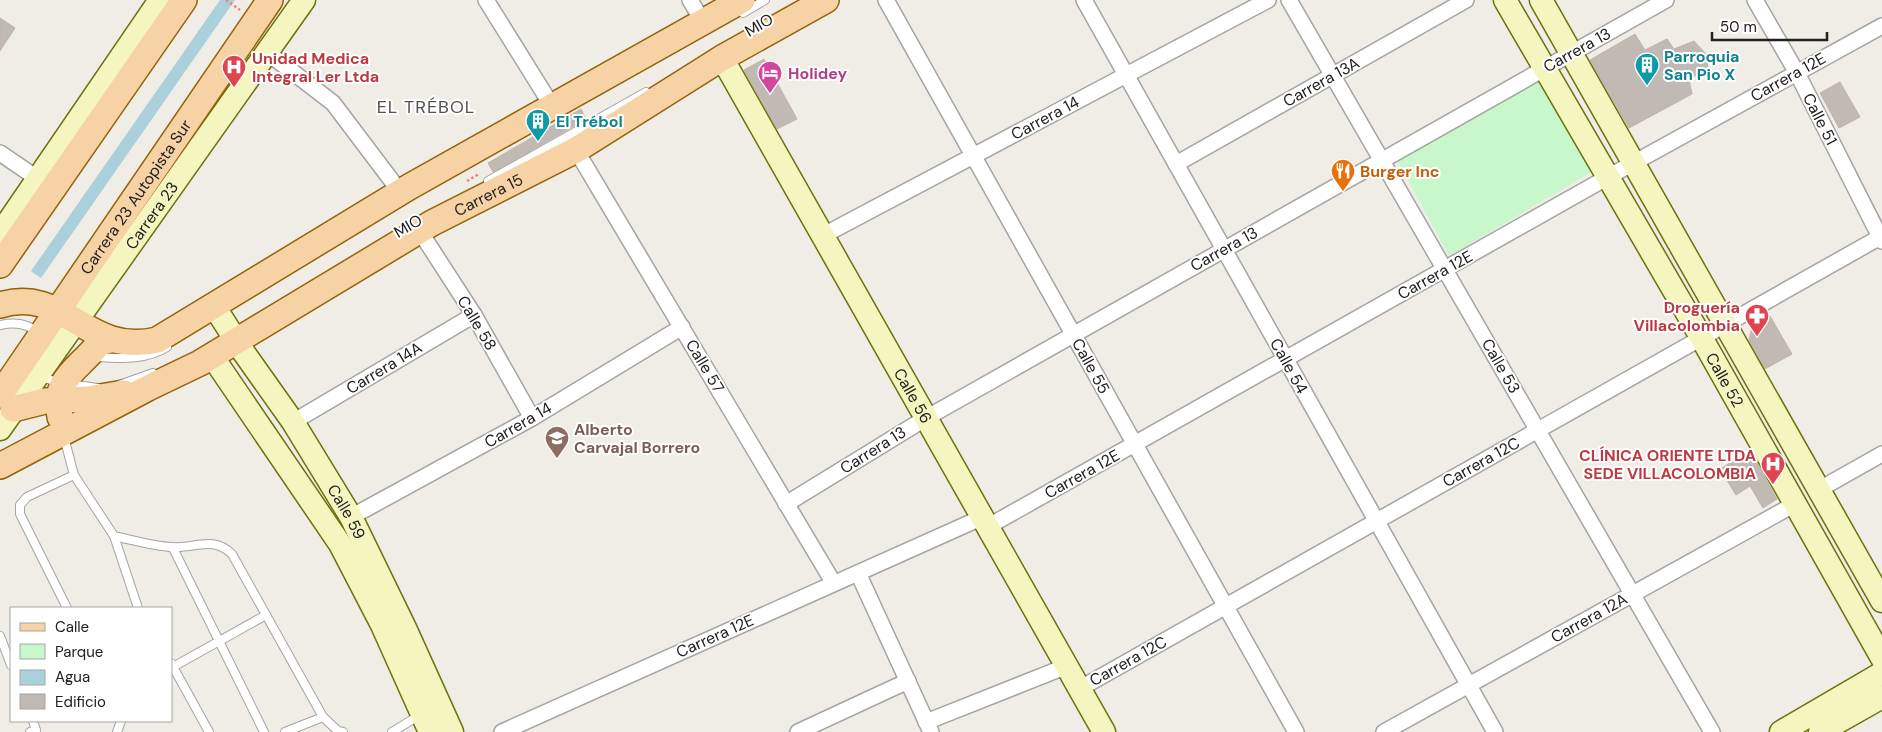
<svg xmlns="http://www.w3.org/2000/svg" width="1882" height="732" font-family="'DM Sans',sans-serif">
  <rect width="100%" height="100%" fill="#f0ede7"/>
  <polygon fill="#c7f7ca" points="1542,80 1595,170 1449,256 1397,160"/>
  <polygon fill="#aad1db" points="220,0 235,0 41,278 31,271"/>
  <g fill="#c0b9b4" stroke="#c1b4aa">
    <polygon points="0,18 15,28 0,51"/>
    <polygon points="1635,34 1645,50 1667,39 1674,49 1694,41 1706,54 1708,69 1689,79 1692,94 1629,128 1590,60"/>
    <polygon points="764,59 797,119 777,129 744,70"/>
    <polygon points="1840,82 1860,117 1839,128 1820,93"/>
    <polygon points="581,109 586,119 493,172 488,163"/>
    <polygon points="1770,316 1792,354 1765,369 1749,340 1752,327"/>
    <polygon points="1750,451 1777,499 1763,508 1750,486 1736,495 1720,469"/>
  </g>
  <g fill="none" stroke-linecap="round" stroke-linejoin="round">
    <defs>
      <g id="lane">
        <polyline points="743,13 765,0"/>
        <polyline points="488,181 646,92"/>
        <path d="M0 325C15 322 25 323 38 332"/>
        <path d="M93 357C119 358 144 361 167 347"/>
        <polyline points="41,377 61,383 98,388"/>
        <polyline points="119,385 153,373"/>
        <path d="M64 437 74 475 114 536C133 540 153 546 172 547 196 549 212 535 232 554L323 717 338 731 343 732"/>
        <polyline points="114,536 138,608"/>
        <polyline points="173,548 264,732"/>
        <polyline points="67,608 20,514 20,505 27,497 74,475"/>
        <polyline points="0,636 11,665"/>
        <polyline points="171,663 209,732"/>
        <polyline points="171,668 266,615"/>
        <polyline points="30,732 36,730 33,721"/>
        <polyline points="117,732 121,721"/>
        <polyline points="285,732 323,717"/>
        <polyline points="392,732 420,715"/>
      </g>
      <g id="street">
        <polyline points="486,0 552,106"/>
        <polyline points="690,0 703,22"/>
        <polyline points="886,0 1296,732"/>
        <polyline points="1084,0 1495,732"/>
        <polyline points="1289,0 1712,732"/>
        <polyline points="1755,0 1797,73 1882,241"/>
        <polyline points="268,53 333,103 401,193"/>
        <polyline points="576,150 833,582"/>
        <polyline points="0,153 38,179"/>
        <polyline points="1176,164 1466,0"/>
        <polyline points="419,230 474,315 532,418"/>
        <polyline points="822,236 1268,0"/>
        <polyline points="293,422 474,315"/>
        <polyline points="1820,489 1882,454"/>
        <polyline points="786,504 926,418 1666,0"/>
        <polyline points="351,517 532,418 682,327"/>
        <polyline points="989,526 1608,177 1882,26"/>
        <polyline points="858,573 931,732"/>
        <polyline points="1079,689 1882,236"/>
        <polyline points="926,722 1067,666"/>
        <polyline points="502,732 983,517"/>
        <polyline points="798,732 908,681"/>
        <polyline points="1384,732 1795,504"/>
      </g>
      <g id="secondary">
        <path id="s1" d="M1505 0 1701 337 1882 658"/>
        <polyline points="1541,0 1882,601"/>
        <path id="s2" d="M722 58 1104 732"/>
        <polyline points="0,234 160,0"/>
        <path id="s3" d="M214 306 242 350 293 422 351 517 405 628 452 732"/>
        <polyline points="212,356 340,544 382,625 430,732"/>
        <path id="s4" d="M0 429 304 0"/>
        <polyline points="1781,732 1882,673"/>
        <polyline points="1820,732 1882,697"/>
      </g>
      <g id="primary">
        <polyline points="0,265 184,0"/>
        <path d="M0 305C65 285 86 357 157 340L409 187 742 0"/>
        <path id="s5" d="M0 395 270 0"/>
        <polyline points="13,409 45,401 88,399 124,393"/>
        <path d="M60 417C53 376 78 371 100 342L111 340"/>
        <path id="s6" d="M0 466 148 388 200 363 432 223 576 150 722 58 826 0"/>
      </g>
    </defs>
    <use href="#lane" stroke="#a4a4a4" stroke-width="10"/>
    <use href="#street" stroke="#a4a4a4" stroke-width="18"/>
    <use href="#secondary" stroke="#6a730b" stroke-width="25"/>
    <use href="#primary" stroke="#946308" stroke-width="28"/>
    <g stroke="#f28076" stroke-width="2.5" stroke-dasharray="2.5 2.5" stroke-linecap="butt">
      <polyline points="226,0 240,10"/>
      <polyline points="467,181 479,174"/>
    </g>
    <use href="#lane" stroke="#fff" stroke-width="8"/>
    <use href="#street" stroke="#fff" stroke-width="15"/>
    <use href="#secondary" stroke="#f5f6bf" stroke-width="22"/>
    <use href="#primary" stroke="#f7d2a5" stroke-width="25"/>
  </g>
  <defs>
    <symbol id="building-pin" viewBox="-11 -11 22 30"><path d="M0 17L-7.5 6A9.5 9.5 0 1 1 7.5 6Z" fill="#0f9aa8" stroke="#fff"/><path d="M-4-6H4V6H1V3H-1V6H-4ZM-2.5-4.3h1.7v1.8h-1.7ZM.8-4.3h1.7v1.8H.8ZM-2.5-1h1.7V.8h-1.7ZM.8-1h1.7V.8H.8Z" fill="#fff"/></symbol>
    <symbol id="hospital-pin" viewBox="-11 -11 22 30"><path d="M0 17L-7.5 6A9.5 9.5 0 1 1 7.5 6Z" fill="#e0444e" stroke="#fff"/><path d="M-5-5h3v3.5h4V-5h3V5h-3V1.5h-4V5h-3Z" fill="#fff"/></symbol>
    <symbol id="hotel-pin" viewBox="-11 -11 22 30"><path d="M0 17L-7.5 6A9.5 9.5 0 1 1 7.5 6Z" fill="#d1479c" stroke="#fff"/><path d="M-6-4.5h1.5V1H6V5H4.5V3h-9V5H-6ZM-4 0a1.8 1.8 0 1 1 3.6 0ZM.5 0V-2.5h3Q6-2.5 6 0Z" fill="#fff"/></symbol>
    <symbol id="restaurant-pin" viewBox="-11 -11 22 30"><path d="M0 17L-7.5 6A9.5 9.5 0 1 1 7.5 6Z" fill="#e8710a" stroke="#fff"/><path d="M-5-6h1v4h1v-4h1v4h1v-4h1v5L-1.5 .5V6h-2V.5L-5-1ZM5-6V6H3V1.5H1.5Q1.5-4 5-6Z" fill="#fff"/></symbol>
    <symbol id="pharmacy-pin" viewBox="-11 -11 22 30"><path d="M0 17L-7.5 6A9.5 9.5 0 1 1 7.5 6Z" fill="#e0444e" stroke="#fff"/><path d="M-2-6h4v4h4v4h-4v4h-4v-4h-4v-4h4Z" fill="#fff"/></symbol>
    <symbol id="school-pin" viewBox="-11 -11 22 30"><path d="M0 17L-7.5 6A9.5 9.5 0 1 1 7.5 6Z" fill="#8d6e63" stroke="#fff"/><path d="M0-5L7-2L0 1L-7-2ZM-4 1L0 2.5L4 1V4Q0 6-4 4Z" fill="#fff"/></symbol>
  </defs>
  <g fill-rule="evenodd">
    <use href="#building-pin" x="1633" y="51" width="28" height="38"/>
    <use href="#hospital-pin" x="220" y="53" width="28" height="38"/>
    <use href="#hotel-pin" x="756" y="59" width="28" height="38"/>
    <use href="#building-pin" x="524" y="107" width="28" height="38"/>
    <use href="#restaurant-pin" x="1329" y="157" width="28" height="38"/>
    <use href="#pharmacy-pin" x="1743" y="302" width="28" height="38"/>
    <use href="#school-pin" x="543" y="424" width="28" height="38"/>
    <use href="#hospital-pin" x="1759" y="450" width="28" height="38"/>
  </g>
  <g text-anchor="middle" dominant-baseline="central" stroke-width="4" stroke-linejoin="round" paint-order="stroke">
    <g font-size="16" fill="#202020" stroke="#fff">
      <text transform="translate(759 25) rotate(-30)">MIO</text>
      <text transform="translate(1577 50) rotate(-29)">Carrera 13</text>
      <text transform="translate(1788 77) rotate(-29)">Carrera 12E</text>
      <text transform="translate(1321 82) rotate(-29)">Carrera 13A</text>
      <text transform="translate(1045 118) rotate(-28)">Carrera 14</text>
      <text transform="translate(1820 119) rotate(63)">Calle 51</text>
      <text stroke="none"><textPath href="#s6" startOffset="559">Carrera 15</textPath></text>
      <text stroke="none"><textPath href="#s5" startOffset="240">Carrera 23 Autopista Sur</textPath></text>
      <text stroke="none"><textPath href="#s4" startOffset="262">Carrera 23</textPath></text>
      <text transform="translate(408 226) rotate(-30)">MIO</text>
      <text transform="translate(1224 249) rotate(-29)">Carrera 13</text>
      <text transform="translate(1435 275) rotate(-29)">Carrera 12E</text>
      <text transform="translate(477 323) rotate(59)">Calle 58</text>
      <text transform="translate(705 366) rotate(59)">Calle 57</text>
      <text transform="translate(1091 366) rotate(61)">Calle 55</text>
      <text transform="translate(1289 366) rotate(61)">Calle 54</text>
      <text transform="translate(1501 366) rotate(60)">Calle 53</text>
      <text transform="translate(384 368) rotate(-31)">Carrera 14A</text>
      <text stroke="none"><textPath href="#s1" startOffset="439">Calle 52</textPath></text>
      <text stroke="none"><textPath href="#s2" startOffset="388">Calle 56</textPath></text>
      <text transform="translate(518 425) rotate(-30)">Carrera 14</text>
      <text transform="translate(873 450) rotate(-32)">Carrera 13</text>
      <text transform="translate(1481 462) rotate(-29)">Carrera 12C</text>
      <text transform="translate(1082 474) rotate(-29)">Carrera 12E</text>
      <text stroke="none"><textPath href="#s3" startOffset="245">Calle 59</textPath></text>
      <text transform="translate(1589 618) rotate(-29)">Carrera 12A</text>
      <text transform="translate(715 636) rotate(-24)">Carrera 12E</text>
      <text transform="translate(1128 661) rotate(-29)">Carrera 12C</text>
    </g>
    <g font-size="16" font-weight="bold" fill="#0d838f" stroke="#fff" text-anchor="start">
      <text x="1664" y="56">Parroquia<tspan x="1664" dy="18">San Pio X</tspan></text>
      <text x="556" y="121">El Trébol</text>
    </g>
    <g font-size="16" font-weight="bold" fill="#be3a42" stroke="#fff" text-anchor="end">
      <text x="252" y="58" text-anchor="start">Unidad Medica<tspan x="252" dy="18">Integral Ler Ltda</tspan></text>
      <text x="1740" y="307">Droguería<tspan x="1740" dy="18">Villacolombia</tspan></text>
      <text x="1756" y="455">CLÍNICA ORIENTE LTDA<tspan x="1756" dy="18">SEDE VILLACOLOMBIA</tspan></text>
    </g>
    <g font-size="16" font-weight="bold" fill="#b23c85" stroke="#fff" text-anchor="start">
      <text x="788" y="73">Holidey</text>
    </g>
    <g font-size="16" font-weight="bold" fill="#c56008" stroke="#fff" text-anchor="start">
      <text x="1360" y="171">Burger Inc</text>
    </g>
    <g font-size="16" font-weight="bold" fill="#785e54" stroke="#fff" text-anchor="start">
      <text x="574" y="429">Alberto<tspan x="574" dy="18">Carvajal Borrero</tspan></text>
    </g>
    <g font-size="18" letter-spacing="1" fill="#535353" stroke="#fff">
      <text x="426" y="107">EL TRÉBOL</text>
    </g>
  </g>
  <rect x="10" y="607" width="162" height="115" fill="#ffffff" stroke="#a6a6a6"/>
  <rect x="20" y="623" width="25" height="8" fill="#f7d2a5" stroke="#a6a6a6"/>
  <text x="55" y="632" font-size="15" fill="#202020">Calle</text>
  <rect x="20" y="644" width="25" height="15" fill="#c7f7ca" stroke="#a6a6a6"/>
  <text x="55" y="657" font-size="15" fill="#202020">Parque</text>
  <rect x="20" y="670" width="25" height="15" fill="#aad1db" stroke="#a6a6a6"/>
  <text x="55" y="682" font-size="15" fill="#202020">Agua</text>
  <rect x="20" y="694" width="25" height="15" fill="#c0b9b4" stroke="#a6a6a6"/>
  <text x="55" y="707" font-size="15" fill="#202020">Edificio</text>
  <path d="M1712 32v8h115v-8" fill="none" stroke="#202020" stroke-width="2.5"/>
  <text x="1720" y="32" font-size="15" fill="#202020" stroke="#ffffff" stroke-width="4" paint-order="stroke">50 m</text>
</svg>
